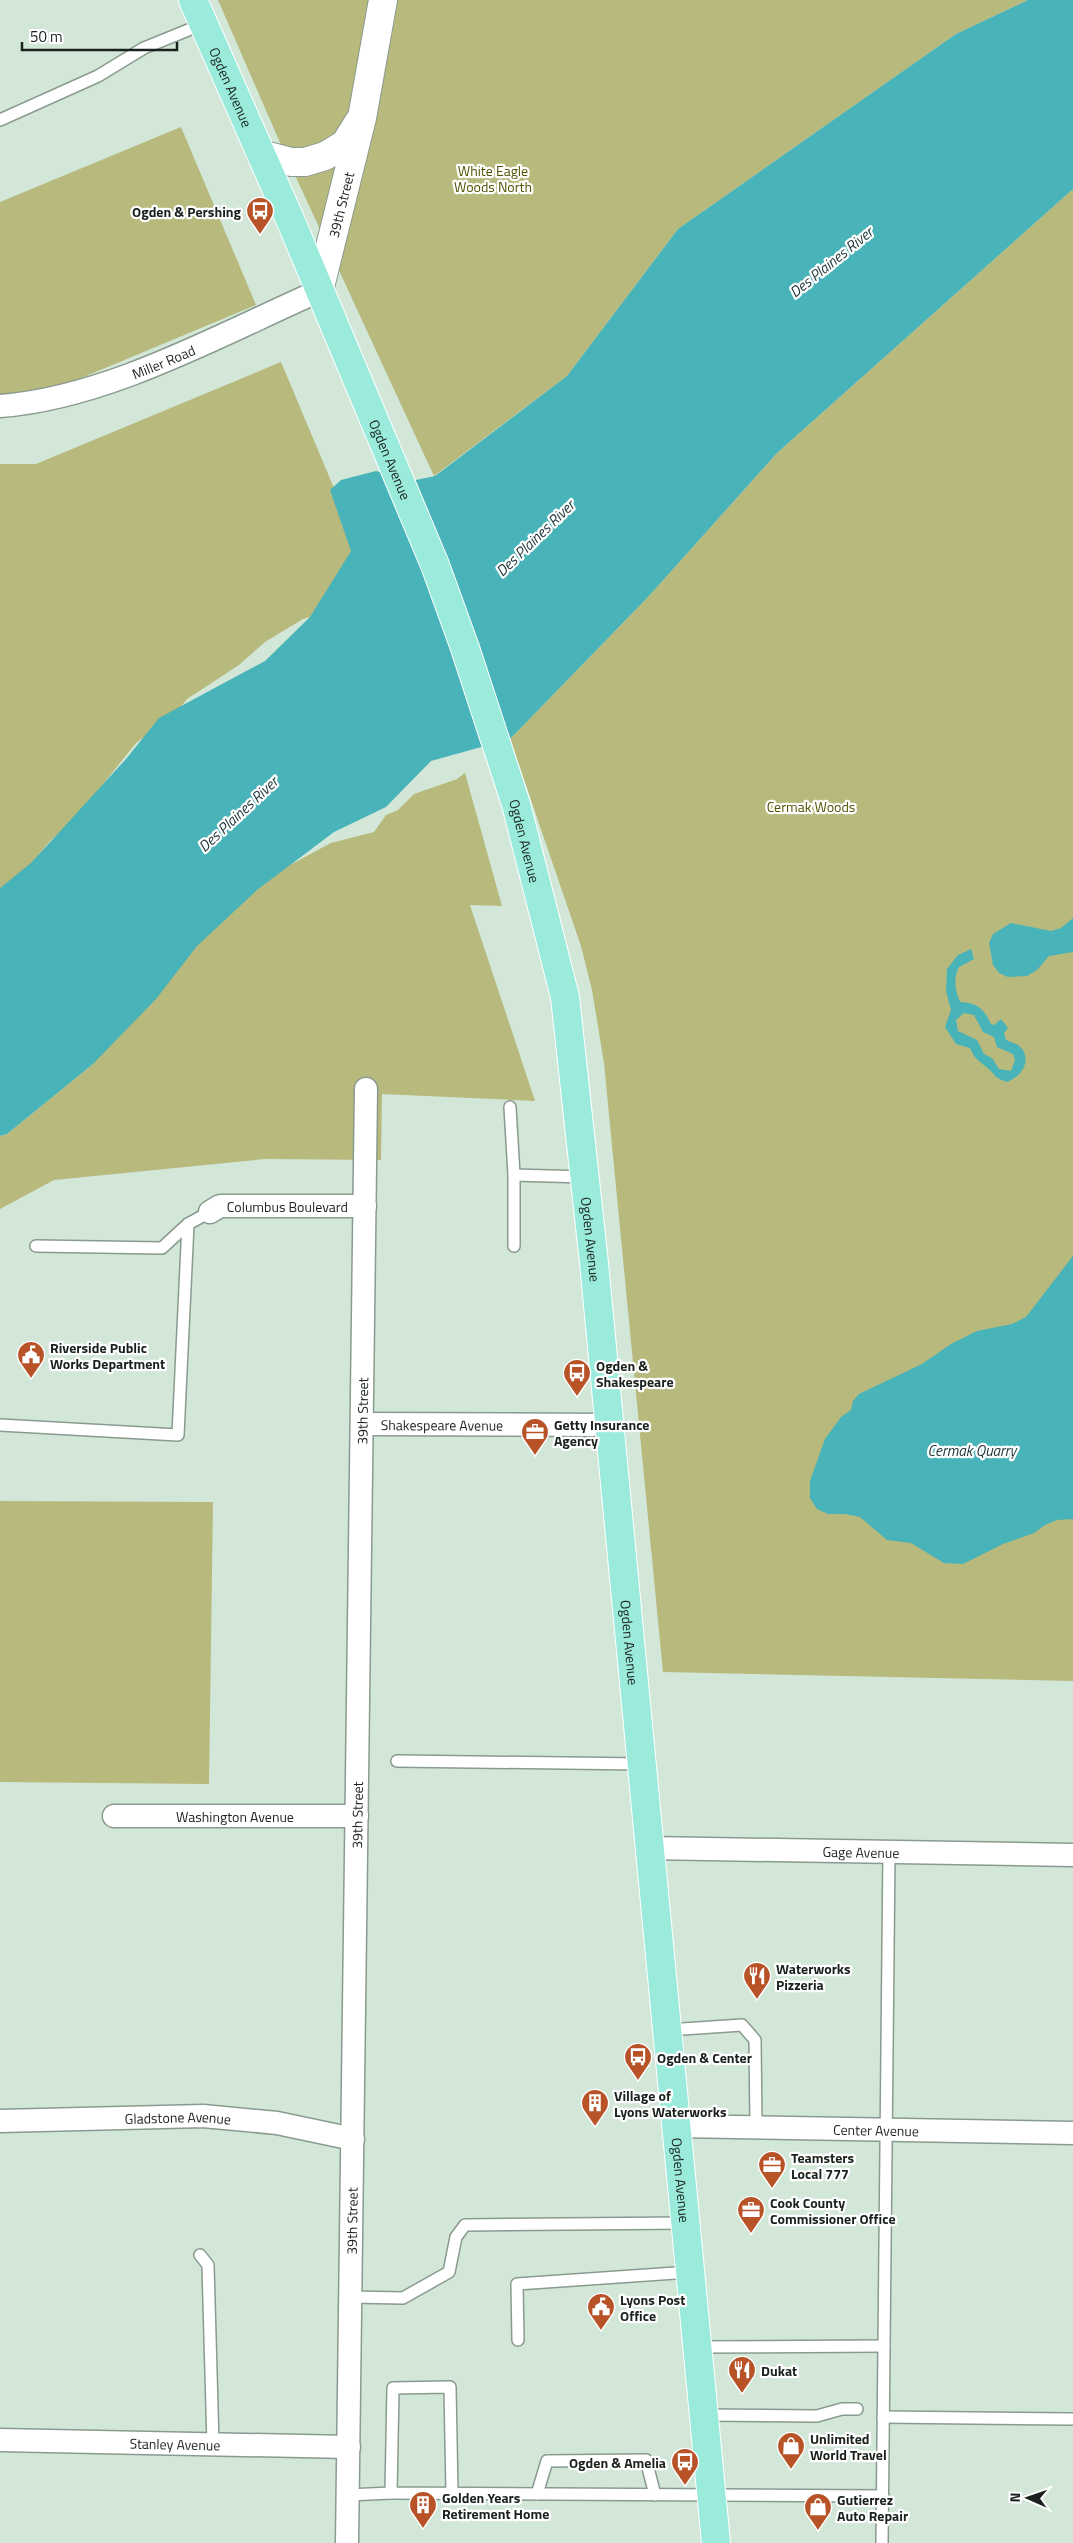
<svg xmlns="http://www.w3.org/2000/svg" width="1073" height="2543" font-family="'Titillium Web',sans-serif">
  <rect width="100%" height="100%" fill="#d3e7d9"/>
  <g fill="#b7b97d">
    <polygon points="218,0 1028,0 956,34 678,229 567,376 434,476 281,145"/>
    <polygon points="181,127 256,305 24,402 0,402 0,202"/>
    <polygon points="1073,189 1073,1681 663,1672 604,1063 592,990 581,946 510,739 648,597 777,453"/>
    <polygon points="281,362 363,557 310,617 303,619 265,642 239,665 187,699 175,714 136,743 76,818 50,841 26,870 0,889 0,464 36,464"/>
    <polygon points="465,773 502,906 470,905 535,1101 382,1094 381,1160 265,1159 54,1180 0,1209 0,1136 7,1134 93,1064 163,962 288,866 331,843 374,832 386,815 398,810 414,794 457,779"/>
    <polygon points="0,1501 213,1502 209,1784 0,1782"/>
  </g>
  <g fill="#48b3b9" fill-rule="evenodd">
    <polygon points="1028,0 1073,0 1073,189 777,453 648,597 510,739 431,761 386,807 334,832 257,890 197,946 156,999 93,1064 7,1134 0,1136 0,888 31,863 126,759 159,718 265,661 310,617 351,551 330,490 341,480 376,471 411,481 435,476 567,376 678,229 956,34"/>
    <polygon points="1073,918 1073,952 1049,956 1037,970 1027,976 1008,977 999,973 993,965 989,943 993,934 1011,923 1051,931 1061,928"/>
    <path d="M971 949 974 959 959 967C953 979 955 990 960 1002 978 1003 984 1009 991 1024L994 1025 1001 1019 1008 1028 1004 1033 1006 1040C1010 1042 1015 1043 1018 1045 1034 1057 1022 1077 1007 1082 992 1077 995 1073 985 1066 978 1060 974 1058 970 1048L956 1044 945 1027 951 1010 946 991 947 969 958 955ZM964 1013 974 1015 983 1032 994 1037 997 1047 1013 1054 1015 1060 1011 1071 999 1069 992 1058 984 1054 977 1040 958 1031 956 1020Z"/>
    <polygon points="1073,1256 1073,1519 1057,1520 1045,1525 1034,1533 1003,1544 963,1564 944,1563 911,1543 887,1540 860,1517 845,1514 828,1514 817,1509 810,1498 810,1481 825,1439 841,1417 851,1410 853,1401 859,1394 922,1364 951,1344 977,1331 1012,1324 1026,1317"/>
  </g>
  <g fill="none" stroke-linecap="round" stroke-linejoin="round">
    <defs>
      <g id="lane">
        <polyline points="0,120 98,76 144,48 203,24"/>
        <polyline points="510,1107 514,1175"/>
        <polyline points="36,1246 162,1248 188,1224 210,1212"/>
        <polyline points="514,1246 514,1175 585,1177"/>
        <polyline points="0,1425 178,1435 188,1224"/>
        <polyline points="397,1761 642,1764"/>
        <polyline points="668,2030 742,2025 755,2040 756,2127"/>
        <polyline points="200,2255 208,2265 213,2444"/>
        <polyline points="351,2297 403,2298 449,2272 456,2237 465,2225 685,2223"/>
        <polyline points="518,2340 517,2284 690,2272"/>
        <polyline points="699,2347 884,2346"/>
        <polyline points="705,2415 817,2416 842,2409 857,2409"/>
        <polyline points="883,2417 1073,2419"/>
        <polyline points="452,2493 450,2387 393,2388 391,2493 883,2496"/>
        <polyline points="537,2494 547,2461 646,2460 655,2495"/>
        <polyline points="348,2495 391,2493"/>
        <polyline points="882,2543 889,1852"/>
      </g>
      <g id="street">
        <path id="s1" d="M0 406C108 398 221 334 319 291"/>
        <path id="s2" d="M210 1212 220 1206H365"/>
        <path id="s3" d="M363 1424 610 1425"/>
        <path id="s4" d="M114 1816H357"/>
        <path id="s5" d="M650 1848 1073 1855"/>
        <path id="s6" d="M0 2121 203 2116 277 2123 353 2139"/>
        <path id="s7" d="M678 2126 1073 2133"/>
        <path id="s8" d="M0 2440 349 2447"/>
        <path id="s9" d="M347 2543 366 1089"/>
      </g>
      <g id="secondary">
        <polyline points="261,154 291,162 305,162 325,156 345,144 358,123"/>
        <path id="s10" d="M319 291 362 118 383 0"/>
      </g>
      <g id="primary">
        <path id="s11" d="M193 0 292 224 435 565 465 648 516 804 565 997 594 1263 716 2543"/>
      </g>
    </defs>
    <use href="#lane" stroke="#899b8e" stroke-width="14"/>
    <use href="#street" stroke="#899b8e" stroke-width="25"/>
    <use href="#secondary" stroke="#899b8e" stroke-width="30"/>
    <use href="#primary" stroke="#fff" stroke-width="30"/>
    <use href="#lane" stroke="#fff" stroke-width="11"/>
    <use href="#street" stroke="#fff" stroke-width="22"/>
    <use href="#secondary" stroke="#fff" stroke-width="28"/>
    <use href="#primary" stroke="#9aebdc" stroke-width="28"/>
  </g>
  <defs>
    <symbol id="bus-pin" viewBox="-11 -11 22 30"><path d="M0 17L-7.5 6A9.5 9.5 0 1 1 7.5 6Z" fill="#b85227" stroke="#fff"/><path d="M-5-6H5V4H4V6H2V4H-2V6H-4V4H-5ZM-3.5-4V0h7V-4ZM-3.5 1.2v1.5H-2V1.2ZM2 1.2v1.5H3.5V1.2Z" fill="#fff"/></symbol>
    <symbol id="civic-pin" viewBox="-11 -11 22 30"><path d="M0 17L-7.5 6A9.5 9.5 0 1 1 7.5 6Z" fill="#b85227" stroke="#fff"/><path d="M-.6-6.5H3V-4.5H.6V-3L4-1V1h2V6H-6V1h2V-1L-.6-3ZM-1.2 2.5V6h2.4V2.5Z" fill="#fff"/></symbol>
    <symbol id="office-pin" viewBox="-11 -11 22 30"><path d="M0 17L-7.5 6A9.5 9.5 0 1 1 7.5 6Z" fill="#b85227" stroke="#fff"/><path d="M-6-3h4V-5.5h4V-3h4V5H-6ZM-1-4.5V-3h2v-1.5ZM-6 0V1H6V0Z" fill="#fff"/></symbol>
    <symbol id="restaurant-pin" viewBox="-11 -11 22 30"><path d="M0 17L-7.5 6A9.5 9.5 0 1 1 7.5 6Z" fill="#b85227" stroke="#fff"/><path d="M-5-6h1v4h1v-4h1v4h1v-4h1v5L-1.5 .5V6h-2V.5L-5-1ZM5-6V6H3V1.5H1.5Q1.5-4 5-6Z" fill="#fff"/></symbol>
    <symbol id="building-pin" viewBox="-11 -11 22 30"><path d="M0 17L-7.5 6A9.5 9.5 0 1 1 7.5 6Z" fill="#b85227" stroke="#fff"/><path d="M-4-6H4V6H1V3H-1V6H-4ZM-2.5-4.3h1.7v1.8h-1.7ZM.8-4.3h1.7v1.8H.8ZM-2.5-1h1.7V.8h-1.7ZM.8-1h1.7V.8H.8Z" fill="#fff"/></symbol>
    <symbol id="shop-pin" viewBox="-11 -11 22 30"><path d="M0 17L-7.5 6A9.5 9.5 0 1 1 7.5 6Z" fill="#b85227" stroke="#fff"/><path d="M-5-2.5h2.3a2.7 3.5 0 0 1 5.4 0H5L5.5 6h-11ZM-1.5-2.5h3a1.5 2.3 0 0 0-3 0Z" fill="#fff"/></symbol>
  </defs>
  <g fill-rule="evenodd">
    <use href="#bus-pin" x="244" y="195" width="32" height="43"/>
    <use href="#civic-pin" x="15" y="1339" width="32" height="43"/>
    <use href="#bus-pin" x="561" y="1357" width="32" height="43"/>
    <use href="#office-pin" x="519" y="1416" width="32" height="43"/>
    <use href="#restaurant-pin" x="741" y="1960" width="32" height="43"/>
    <use href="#bus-pin" x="622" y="2041" width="32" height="43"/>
    <use href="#building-pin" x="579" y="2087" width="32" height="43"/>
    <use href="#office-pin" x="756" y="2149" width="32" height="43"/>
    <use href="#office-pin" x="735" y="2194" width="32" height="43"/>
    <use href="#civic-pin" x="585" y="2291" width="32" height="43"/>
    <use href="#restaurant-pin" x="726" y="2354" width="32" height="43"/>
    <use href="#shop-pin" x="775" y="2430" width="32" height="43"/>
    <use href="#bus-pin" x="669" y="2446" width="32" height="43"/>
    <use href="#building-pin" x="407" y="2489" width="32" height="43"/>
    <use href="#shop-pin" x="802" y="2491" width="32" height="43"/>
  </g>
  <g text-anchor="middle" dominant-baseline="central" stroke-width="4.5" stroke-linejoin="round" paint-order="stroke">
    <g font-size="14" fill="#1b221d" stroke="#fff">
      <text stroke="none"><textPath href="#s11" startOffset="95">Ogden Avenue</textPath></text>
      <text stroke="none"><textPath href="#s10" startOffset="89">39th Street</textPath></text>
      <text stroke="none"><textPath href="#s1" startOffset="170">Miller Road</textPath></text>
      <text stroke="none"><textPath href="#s11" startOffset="500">Ogden Avenue</textPath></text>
      <text stroke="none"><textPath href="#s11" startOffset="905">Ogden Avenue</textPath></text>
      <text stroke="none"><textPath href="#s2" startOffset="79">Columbus Boulevard</textPath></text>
      <text stroke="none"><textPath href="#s11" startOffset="1310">Ogden Avenue</textPath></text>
      <text stroke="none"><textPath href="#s9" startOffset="1132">39th Street</textPath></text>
      <text stroke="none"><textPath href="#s3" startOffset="79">Shakespeare Avenue</textPath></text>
      <text stroke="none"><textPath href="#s11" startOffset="1715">Ogden Avenue</textPath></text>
      <text stroke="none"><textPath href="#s4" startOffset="121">Washington Avenue</textPath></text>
      <text stroke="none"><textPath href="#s9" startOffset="728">39th Street</textPath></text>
      <text stroke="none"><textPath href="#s5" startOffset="211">Gage Avenue</textPath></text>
      <text stroke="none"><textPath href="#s6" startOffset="178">Gladstone Avenue</textPath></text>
      <text stroke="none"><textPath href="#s7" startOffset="198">Center Avenue</textPath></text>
      <text stroke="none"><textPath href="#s11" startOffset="2255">Ogden Avenue</textPath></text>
      <text stroke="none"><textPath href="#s9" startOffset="322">39th Street</textPath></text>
      <text stroke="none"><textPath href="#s8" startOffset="175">Stanley Avenue</textPath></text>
    </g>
    <g font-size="14" fill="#525204" stroke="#fff">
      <text x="493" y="170">White Eagle<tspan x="493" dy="16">Woods North</tspan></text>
      <text x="811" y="806">Cermak Woods</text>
    </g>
    <g font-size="14" font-weight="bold" fill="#1b221d" stroke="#fff" text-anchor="start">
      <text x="241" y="211" text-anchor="end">Ogden &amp; Pershing</text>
      <text x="50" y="1347">Riverside Public<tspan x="50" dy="16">Works Department</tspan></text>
      <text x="596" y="1365">Ogden &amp;<tspan x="596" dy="16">Shakespeare</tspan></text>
      <text x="554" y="1424">Getty Insurance<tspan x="554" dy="16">Agency</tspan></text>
      <text x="776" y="1968">Waterworks<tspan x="776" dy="16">Pizzeria</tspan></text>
      <text x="657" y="2057">Ogden &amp; Center</text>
      <text x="614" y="2095">Village of<tspan x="614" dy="16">Lyons Waterworks</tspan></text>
      <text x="791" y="2157">Teamsters<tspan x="791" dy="16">Local 777</tspan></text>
      <text x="770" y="2202">Cook County<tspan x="770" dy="16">Commissioner Office</tspan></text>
      <text x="620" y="2299">Lyons Post<tspan x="620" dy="16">Office</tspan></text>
      <text x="761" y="2370">Dukat</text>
      <text x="810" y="2438">Unlimited<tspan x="810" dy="16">World Travel</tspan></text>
      <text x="666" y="2462" text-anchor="end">Ogden &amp; Amelia</text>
      <text x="442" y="2497">Golden Years<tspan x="442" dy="16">Retirement Home</tspan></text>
      <text x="837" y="2499">Gutierrez<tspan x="837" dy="16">Auto Repair</tspan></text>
    </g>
    <g font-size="15" font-style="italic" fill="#1b3435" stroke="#fff">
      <text transform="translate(831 262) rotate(-39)">Des Plaines River</text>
      <text transform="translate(535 538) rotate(-44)">Des Plaines River</text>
      <text transform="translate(238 814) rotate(-43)">Des Plaines River</text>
      <text x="972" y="1450">Cermak Quarry</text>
    </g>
  </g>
  <g transform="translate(1028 2498) rotate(272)" stroke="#ffffff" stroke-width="4" paint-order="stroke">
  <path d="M0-4L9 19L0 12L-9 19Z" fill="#1b221d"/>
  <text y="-8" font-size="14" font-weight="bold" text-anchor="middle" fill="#1b221d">N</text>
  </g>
  <path d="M22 42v8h155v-8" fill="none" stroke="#1b221d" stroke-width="2.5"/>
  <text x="30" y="42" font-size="15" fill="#1b221d" stroke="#ffffff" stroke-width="4" paint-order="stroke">50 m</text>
</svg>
